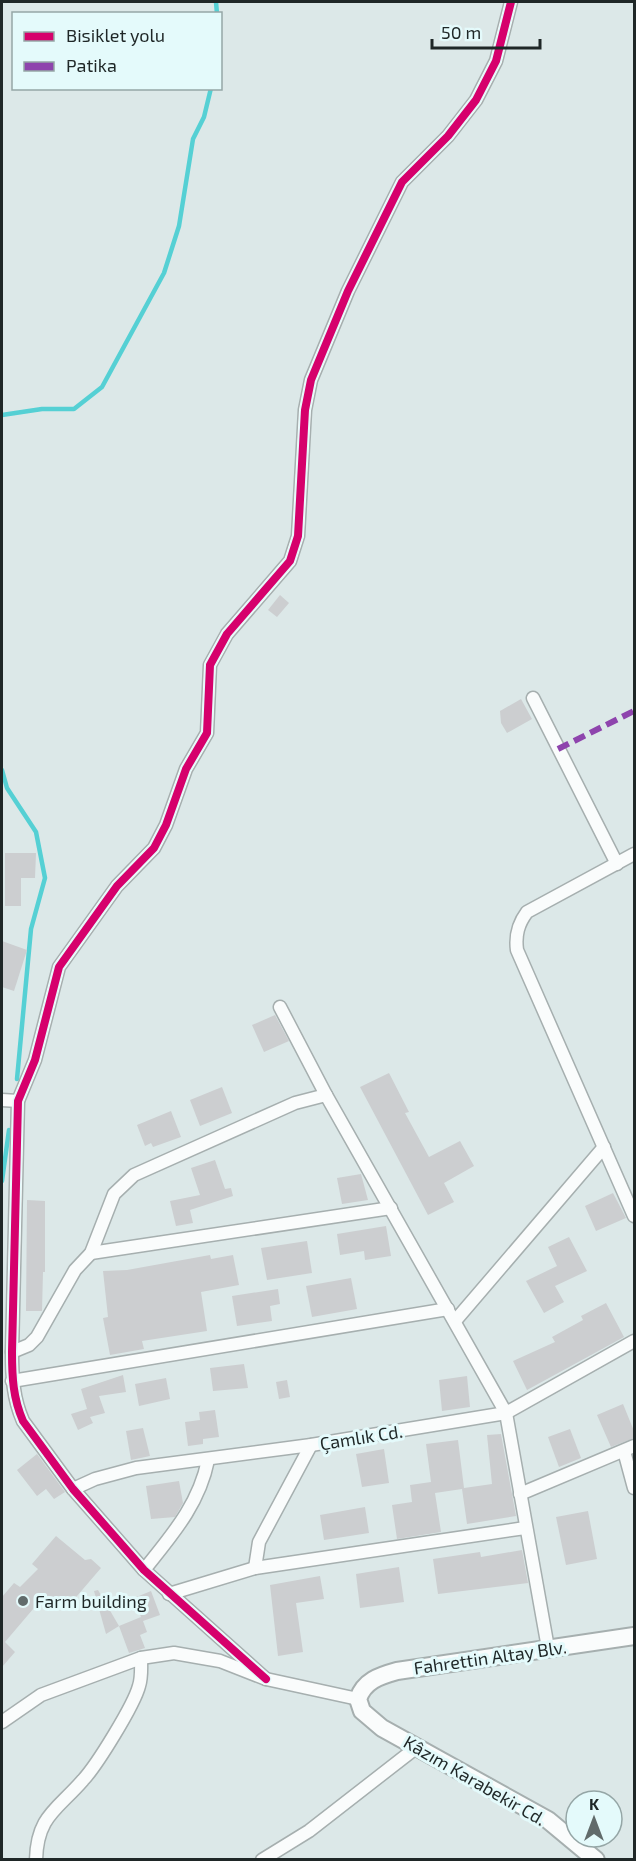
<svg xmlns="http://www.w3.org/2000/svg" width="636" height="1861" font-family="'Exo 2',sans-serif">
  <rect width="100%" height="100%" fill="#dce8e8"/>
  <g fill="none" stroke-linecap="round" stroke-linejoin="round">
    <g stroke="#55d0d4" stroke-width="4.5">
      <polyline points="216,2 217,14"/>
      <polyline points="2,415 42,409 74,409 102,387 164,273 179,226 193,139 204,117 211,88"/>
      <polyline points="2,770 7,788 36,832 45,878 31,929 17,1079"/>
      <polyline points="2,1181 9,1130"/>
    </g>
  </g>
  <g fill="#ccced0">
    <polygon points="280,595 289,603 277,617 268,610"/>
    <polygon points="521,699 532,719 507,733 501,723 500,711"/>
    <polygon points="5,853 36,853 35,878 21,878 21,906 5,906"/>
    <polygon points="2,941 27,950 14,991 2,987"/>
    <polygon points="275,1015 289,1041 264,1052 252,1025"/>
    <polygon points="389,1073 409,1112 405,1113 429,1157 460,1141 474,1166 444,1183 454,1202 428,1215 360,1087"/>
    <polygon points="222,1087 232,1113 200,1126 190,1100"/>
    <polygon points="171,1111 181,1137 153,1147 151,1143 145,1146 137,1125"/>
    <polygon points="215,1160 225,1189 231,1188 233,1196 190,1210 193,1223 176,1226 170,1201 200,1195 191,1168"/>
    <polygon points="361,1174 368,1200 342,1204 337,1178"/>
    <polygon points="613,1193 626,1218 596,1231 585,1206"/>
    <polygon points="27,1200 45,1201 45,1272 43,1272 42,1311 26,1311"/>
    <polygon points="386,1226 391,1256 365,1260 364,1251 340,1255 337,1234"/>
    <polygon points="569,1237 587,1271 555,1286 564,1302 544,1313 526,1281 557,1266 548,1247"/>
    <polygon points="307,1241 312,1273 267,1280 261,1248"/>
    <polygon points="210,1255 211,1259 233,1255 239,1285 201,1292 207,1331 142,1341 144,1349 110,1355 103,1318 108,1317 103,1271 127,1270"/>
    <polygon points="351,1278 357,1309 312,1317 306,1286"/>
    <polygon points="278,1289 280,1304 270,1306 272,1321 237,1326 232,1296"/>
    <polygon points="606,1303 624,1337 527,1390 513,1361 555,1342 552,1337 583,1320 581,1316"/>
    <polygon points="244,1364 248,1388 213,1391 210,1368"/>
    <polygon points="123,1375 126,1392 99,1396 105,1413 90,1417 93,1423 78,1430 71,1414 87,1409 81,1389"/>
    <polygon points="467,1376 470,1407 442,1411 439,1380"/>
    <polygon points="166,1378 170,1399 139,1406 135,1384"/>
    <polygon points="287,1380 290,1397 279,1399 276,1382"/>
    <polygon points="623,1404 634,1431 634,1438 611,1447 597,1415"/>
    <polygon points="215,1410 219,1437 203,1439 203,1444 188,1446 185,1422 200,1420 199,1412"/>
    <polygon points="143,1428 150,1456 131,1460 126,1431"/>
    <polygon points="570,1429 581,1458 559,1467 548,1437"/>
    <polygon points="501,1434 516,1516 467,1524 462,1489 435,1493 441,1532 397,1539 392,1505 412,1502 410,1485 431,1482 426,1444 458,1440 464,1488 492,1484 487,1435"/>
    <polygon points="384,1449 389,1483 362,1487 356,1454"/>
    <polygon points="37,1454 65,1492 54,1499 46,1489 37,1496 17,1470"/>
    <polygon points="179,1481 183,1503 175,1517 151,1519 146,1486"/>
    <polygon points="365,1507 369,1533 324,1540 320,1515"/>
    <polygon points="588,1511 597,1559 566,1565 556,1517"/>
    <polygon points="56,1536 85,1560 91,1559 101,1568 65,1610 45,1595 5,1642 15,1652 2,1667 2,1597 14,1583 20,1587 38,1569 32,1564"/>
    <polygon points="522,1550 528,1583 438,1594 433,1559 480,1552 481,1557"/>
    <polygon points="399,1567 404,1602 360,1608 356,1574"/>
    <polygon points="320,1576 324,1599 296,1603 303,1652 278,1656 270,1585"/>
    <polygon points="98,1590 119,1626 106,1634 94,1591"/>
    <polygon points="151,1591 160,1615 143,1621 147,1632 140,1635 145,1648 129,1653 119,1626 141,1617 134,1598"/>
  </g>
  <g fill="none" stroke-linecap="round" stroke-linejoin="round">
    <defs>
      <g id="street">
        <polyline points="533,698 617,864"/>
        <path d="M634 854 527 912C518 924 515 935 517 950L634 1216"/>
        <polyline points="280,1007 326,1095"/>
        <polyline points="2,1100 18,1101"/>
        <polyline points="91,1253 391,1208"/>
        <polyline points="455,1321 604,1147"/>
        <polyline points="12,1352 29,1345 37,1337 75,1270 91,1253 114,1194 134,1175 295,1103 326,1095 506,1413 548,1648"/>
        <polyline points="12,1381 448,1309"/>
        <polyline points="624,1451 634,1488"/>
        <polyline points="73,1489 95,1479 136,1468 311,1445 506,1413 634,1341"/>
        <polyline points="520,1494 634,1446"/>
        <polyline points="255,1568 259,1542 311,1445"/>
        <path d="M144 1570C171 1536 199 1505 208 1460"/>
        <polyline points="169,1594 255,1568 525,1528"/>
        <path d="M266 1679 144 1570 73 1489 23 1421C13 1398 12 1377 12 1352L18 1101 35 1060 59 967 117 886 154 848 166 825 186 769 207 733 210 665 227 634 290 561 298 536 305 410 311 380 348 291 402 182 448 136 476 100 496 61 511 2"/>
        <polyline points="2,1722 41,1695 141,1658 174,1653 220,1661 266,1679 358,1699"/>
        <path d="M36 1860C37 1816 57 1810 83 1780 97 1765 134 1705 139 1686 142 1677 141 1667 141 1658"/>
        <polyline points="262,1860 309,1831 417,1747"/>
      </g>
      <path id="secondary" d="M596 1860 548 1820 382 1728 362 1711 358 1699C364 1681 379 1676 397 1671L634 1636"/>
    </defs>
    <use href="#street" stroke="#a6afaf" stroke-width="15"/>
    <use href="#secondary" stroke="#a6afaf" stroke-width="20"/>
    <use href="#street" stroke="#fafcfc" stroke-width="12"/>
    <use href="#secondary" stroke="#fafcfc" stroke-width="16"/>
    <polyline stroke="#8e44ad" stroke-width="6" stroke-dasharray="12 6" stroke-linecap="butt" points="558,749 634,711"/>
    <defs>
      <path id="cycleway" d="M266 1679 144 1570 73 1489 23 1421C13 1398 12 1377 12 1352L18 1101 35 1060 59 967 117 886 154 848 166 825 186 769 207 733 210 665 227 634 290 561 298 536 305 410 311 380 348 291 402 182 448 136 476 100 496 61 511 2"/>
    </defs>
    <use href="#cycleway" stroke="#e4fafb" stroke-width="11"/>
    <use href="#cycleway" stroke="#d6006c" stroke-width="8"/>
  </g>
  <circle fill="#616b6b" stroke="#e4fafb" stroke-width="2" cx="23" cy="1601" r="6"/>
  <g text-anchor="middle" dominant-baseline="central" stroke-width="6" stroke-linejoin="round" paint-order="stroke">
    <g font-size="18" fill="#1f2727" stroke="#e4fafb">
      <text transform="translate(361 1437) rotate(-9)">Çamlık Cd.</text>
      <text transform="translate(490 1657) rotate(-8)">Fahrettin Altay Blv.</text>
      <text transform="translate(475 1780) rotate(30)">Kâzım Karabekir Cd.</text>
    </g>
    <g font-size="18" fill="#1f2727" stroke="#e4fafb" text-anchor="start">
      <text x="35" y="1601">Farm building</text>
    </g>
  </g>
  <rect width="636" height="1861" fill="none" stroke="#1f2727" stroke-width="6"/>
  <rect x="12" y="12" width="210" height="78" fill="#e4fafb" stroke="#95a6a6" stroke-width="1.5"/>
  <rect x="24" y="32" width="30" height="9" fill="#d6006c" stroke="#95a6a6" stroke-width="1.5"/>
  <text x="66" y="42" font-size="18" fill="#1f2727">Bisiklet yolu</text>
  <rect x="24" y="62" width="30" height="9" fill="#8e44ad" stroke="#95a6a6" stroke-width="1.5"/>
  <text x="66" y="72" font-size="18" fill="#1f2727">Patika</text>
  <g transform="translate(594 1819)"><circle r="28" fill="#e4fafb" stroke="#95a6a6" stroke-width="1.5"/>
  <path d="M0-4.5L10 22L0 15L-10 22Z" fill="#616b6b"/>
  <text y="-9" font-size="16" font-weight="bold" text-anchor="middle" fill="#1f2727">K</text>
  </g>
  <path d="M432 39v9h108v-9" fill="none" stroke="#1f2727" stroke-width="3"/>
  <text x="441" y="39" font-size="18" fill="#1f2727" stroke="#e4fafb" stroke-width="4.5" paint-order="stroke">50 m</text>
</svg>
